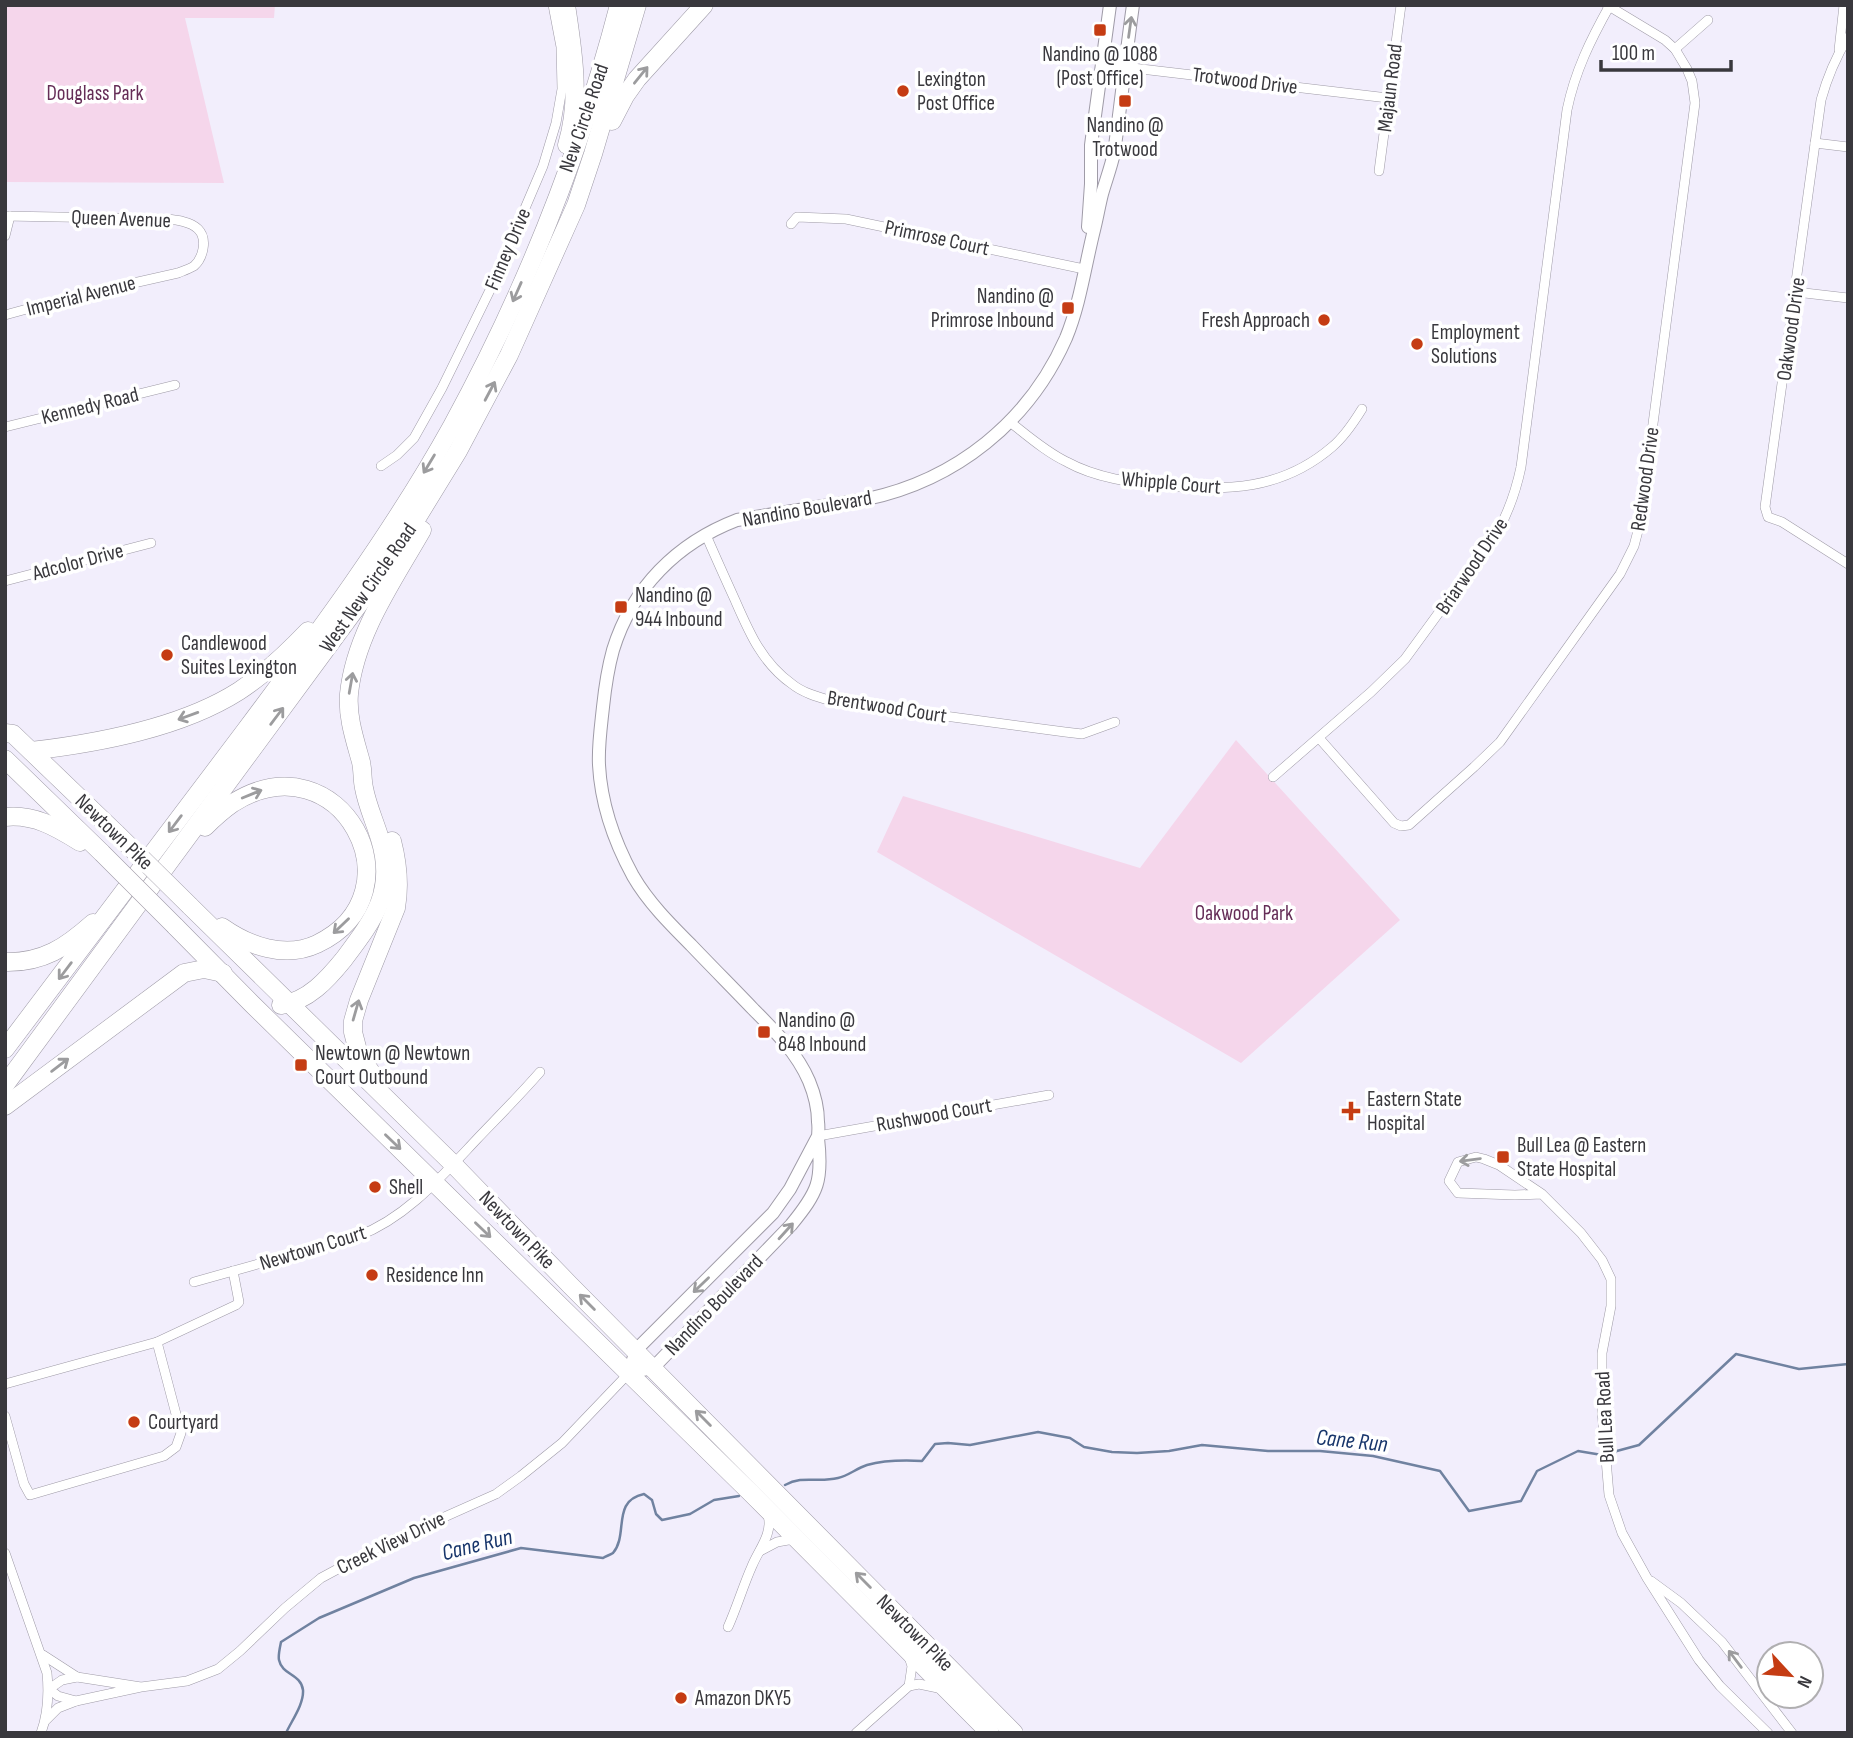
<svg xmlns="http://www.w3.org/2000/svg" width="1853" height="1738" font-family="'Sofia Sans Condensed',sans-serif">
  <rect width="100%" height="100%" fill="#f2eefc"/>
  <g fill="#f5d6eb">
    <polygon points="5,5 275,5 274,18 185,18 224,183 5,182"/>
    <polygon points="1236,740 1400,920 1241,1063 877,852 903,796 1140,868"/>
  </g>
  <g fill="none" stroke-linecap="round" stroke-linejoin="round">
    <g stroke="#7082a0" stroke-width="2.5">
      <path d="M785 1485C803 1475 817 1483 838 1478 848 1476 857 1468 867 1465 885 1460 903 1460 922 1461L935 1444 948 1443 970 1445 1038 1432 1070 1438 1084 1447 1112 1452 1137 1453 1169 1451 1202 1445 1268 1451H1320L1373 1456 1440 1471 1469 1511 1521 1501 1537 1471 1578 1451 1602 1455 1639 1445 1736 1354 1799 1369 1848 1364"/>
      <path d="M286 1733C292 1720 304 1704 303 1690 301 1674 282 1675 279 1660 278 1655 280 1647 281 1642L319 1618 414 1578 521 1548 603 1558C606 1556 610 1555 613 1553 629 1534 611 1501 644 1494L652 1500 656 1514 662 1520 690 1514 714 1500 739 1496"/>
    </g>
    <defs>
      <g id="street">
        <path d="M1848 37C1836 57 1827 78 1821 100L1765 507 1768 517 1782 522 1848 564"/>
        <polyline points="1675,49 1708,20"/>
        <polyline points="1839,50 1844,5"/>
        <polyline points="1103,63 1124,67 1388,98"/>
        <polyline points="1815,143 1848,147"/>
        <polyline points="1379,171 1401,5"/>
        <path d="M5 216 165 219C176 220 190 221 198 229 208 239 203 258 194 266 189 269 183 271 178 273L67 298 5 315"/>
        <polyline points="791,224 797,217 846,219 1084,269"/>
        <polyline points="5,236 10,216"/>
        <polyline points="1796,292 1848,298"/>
        <path d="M1010 422C1028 436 1046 452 1067 462 1096 478 1133 483 1165 486 1227 491 1282 490 1332 447 1344 437 1354 422 1362 409"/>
        <polyline points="5,427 175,385"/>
        <polyline points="381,466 397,455 414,438 442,388 491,288 543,166 556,123 562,89 561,47 553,5"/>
        <path d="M706 535C715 556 725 578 735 600 749 632 762 663 792 684 803 693 818 697 832 701L1065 732 1082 734 1115 722"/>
        <polyline points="5,581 151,543"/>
        <polyline points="1319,738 1394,823 1401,826 1409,825 1474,767 1500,742 1620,574 1634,546 1640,523 1695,103 1692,81 1687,69 1675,49 1665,40 1607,5"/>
        <path d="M1273 777 1371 692 1405 659 1497 533C1509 511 1516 491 1521 467L1567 110C1575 71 1591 39 1610 5"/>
        <polyline points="818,1136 1049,1095"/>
        <polyline points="1542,1194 1515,1195 1458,1193 1449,1181 1458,1162 1476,1157 1484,1159 1499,1165 1542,1194 1581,1233 1602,1260 1611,1279 1611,1306 1602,1353 1602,1411 1609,1495 1622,1533 1647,1578 1699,1660 1720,1686 1768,1733"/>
        <path d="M194 1282 358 1236C406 1218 442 1176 477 1139 498 1117 520 1095 540 1072"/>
        <polyline points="5,1384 157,1342 236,1305 239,1302 233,1271"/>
        <polyline points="5,1416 24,1484 30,1495 164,1456 176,1447 181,1433 157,1342"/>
        <polyline points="760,1551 777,1542 794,1539"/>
        <path d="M5 1553 47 1673C49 1694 48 1714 41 1733"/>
        <polyline points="1651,1581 1681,1603 1722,1642 1792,1733"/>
        <path d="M728 1627C737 1607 743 1586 752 1566 759 1549 773 1534 768 1515"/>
        <polyline points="43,1655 77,1677"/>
        <polyline points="909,1686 912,1666 909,1657"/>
        <polyline points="141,1687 77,1677 62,1680 49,1689 58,1696 76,1701 141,1687 187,1681 218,1669 240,1651 285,1608 321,1578 386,1543 496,1494 521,1476 562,1443 629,1373"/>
        <polyline points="46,1720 58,1708 76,1701"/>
        <polyline points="856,1733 909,1686 919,1684 938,1688"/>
      </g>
      <g id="secondary">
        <polyline points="1088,227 1091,184 1091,145 1110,5"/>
        <path d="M818 1136 790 1189 773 1213 636 1350 629 1373 653 1368 791 1225C818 1192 823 1181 818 1138 818 1133 819 1128 818 1122 818 1109 814 1093 809 1081 797 1053 775 1031 754 1010 733 988 712 967 691 945 670 924 648 902 633 876 615 843 601 803 599 765 598 746 601 726 603 707 605 688 608 668 613 650 632 588 677 543 737 520L867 499C956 480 1029 422 1066 338 1080 304 1085 266 1094 230 1097 218 1099 206 1102 194 1106 180 1111 167 1114 153 1121 104 1126 54 1133 5"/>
      </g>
      <g id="highway">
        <path d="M566 5C573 51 581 99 567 145"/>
        <polyline points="612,121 625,96 637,79 704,5"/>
        <polyline points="5,733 13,734 116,833"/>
        <path d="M31 751C99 743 181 728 239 691 265 674 287 653 308 631"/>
        <polyline points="5,759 102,853"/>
        <path d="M5 817C34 814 56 827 80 842"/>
        <path d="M205 827C214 818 223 810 233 803 340 736 424 893 317 944 285 959 249 946 222 927"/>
        <polyline points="190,906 453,1164 570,1285 1014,1733"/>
        <polyline points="175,926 252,1004 751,1493 990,1733"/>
        <path d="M5 962C43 963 66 947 93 923"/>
        <path d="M281 1005C308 1001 327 980 344 959 374 919 396 891 380 839 375 822 367 805 364 788 362 779 363 771 361 762 355 740 347 717 349 694 355 634 393 581 422 530"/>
        <path d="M5 1049C86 943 166 837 245 731 319 632 392 534 452 426 524 294 581 151 619 5"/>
        <path d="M375 1078 359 1055 353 1032V1021L359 1000 396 908C400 885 398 864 392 841"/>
        <polyline points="5,1085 362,600 412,526 458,451 509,355 576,205 593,154 637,5"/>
        <polyline points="5,1106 184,973 204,969 223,973"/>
      </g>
    </defs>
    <use href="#street" stroke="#9f9ba7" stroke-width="10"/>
    <use href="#secondary" stroke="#9f9ba7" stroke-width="14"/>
    <use href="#highway" stroke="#9f9ba7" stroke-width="19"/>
    <use href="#street" stroke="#fff" stroke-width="9"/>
    <use href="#secondary" stroke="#fff" stroke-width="12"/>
    <use href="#highway" stroke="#fff" stroke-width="18"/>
    <defs>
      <g id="highway-bridge">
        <polyline points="116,833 190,906"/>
        <polyline points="102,853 175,926"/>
      </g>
    </defs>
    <use href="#highway-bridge" stroke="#9f9ba7" stroke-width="19" stroke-linecap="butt"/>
    <use href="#highway-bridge" stroke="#fff" stroke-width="18"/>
  </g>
  <defs><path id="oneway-shaft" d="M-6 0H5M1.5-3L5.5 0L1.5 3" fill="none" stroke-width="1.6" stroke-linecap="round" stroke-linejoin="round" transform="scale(1.75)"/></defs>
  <g stroke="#9c9c9e">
    <use href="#oneway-shaft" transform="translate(1130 27) rotate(-82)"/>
    <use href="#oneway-shaft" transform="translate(641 75) rotate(-51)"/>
    <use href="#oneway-shaft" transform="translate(517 292) rotate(114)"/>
    <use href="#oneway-shaft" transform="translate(490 391) rotate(-62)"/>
    <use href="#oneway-shaft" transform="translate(429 464) rotate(121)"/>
    <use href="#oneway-shaft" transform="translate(351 683) rotate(-80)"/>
    <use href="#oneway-shaft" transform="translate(188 716) rotate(160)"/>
    <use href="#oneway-shaft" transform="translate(277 716) rotate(-53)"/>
    <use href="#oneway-shaft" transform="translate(252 794) rotate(-22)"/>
    <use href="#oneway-shaft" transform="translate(175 824) rotate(127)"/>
    <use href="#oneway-shaft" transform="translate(341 926) rotate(136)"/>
    <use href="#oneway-shaft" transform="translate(65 971) rotate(127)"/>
    <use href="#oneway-shaft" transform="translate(356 1010) rotate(-74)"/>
    <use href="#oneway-shaft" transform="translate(60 1065) rotate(-37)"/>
    <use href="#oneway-shaft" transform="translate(393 1142) rotate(44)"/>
    <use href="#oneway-shaft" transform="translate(1470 1160) rotate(172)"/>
    <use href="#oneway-shaft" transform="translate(483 1230) rotate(44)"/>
    <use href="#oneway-shaft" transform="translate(786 1231) rotate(-48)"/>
    <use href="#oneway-shaft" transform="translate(701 1285) rotate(136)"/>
    <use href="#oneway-shaft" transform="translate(587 1302) rotate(-135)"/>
    <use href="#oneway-shaft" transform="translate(703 1418) rotate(-135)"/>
    <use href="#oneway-shaft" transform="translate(863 1580) rotate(-135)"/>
    <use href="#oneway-shaft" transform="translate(1735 1659) rotate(-127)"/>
  </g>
  <g fill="#c53c13" stroke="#fff" stroke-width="2.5">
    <rect x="1093" y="23" width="14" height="14" rx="3.5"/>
    <circle cx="903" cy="91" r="7"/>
    <rect x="1118" y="94" width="14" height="14" rx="3.5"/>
    <rect x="1061" y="301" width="14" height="14" rx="3.5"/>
    <circle cx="1324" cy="320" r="7"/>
    <circle cx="1417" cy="344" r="7"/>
    <rect x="614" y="600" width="14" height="14" rx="3.5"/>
    <circle cx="167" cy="655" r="7"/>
    <rect x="757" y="1025" width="14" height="14" rx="3.5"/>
    <rect x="294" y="1058" width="14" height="14" rx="3.5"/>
    <path d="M1347.5 1100.5h7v7h7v7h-7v7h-7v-7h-7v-7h7z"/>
    <rect x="1496" y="1150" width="14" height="14" rx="3.5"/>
    <circle cx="375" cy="1187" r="7"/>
    <circle cx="372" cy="1275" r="7"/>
    <circle cx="134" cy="1422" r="7"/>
    <circle cx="681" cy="1698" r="7"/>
  </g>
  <g text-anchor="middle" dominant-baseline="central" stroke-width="7" stroke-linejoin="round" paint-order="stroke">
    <g font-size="21" fill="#39383d" stroke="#fff" text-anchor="start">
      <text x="1100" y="54" text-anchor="middle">Nandino @ 1088<tspan x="1100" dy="24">(Post Office)</tspan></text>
      <text x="917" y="79">Lexington<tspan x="917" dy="24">Post Office</tspan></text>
      <text x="1125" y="125" text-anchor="middle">Nandino @<tspan x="1125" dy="24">Trotwood</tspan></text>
      <text x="1054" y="296" text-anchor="end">Nandino @<tspan x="1054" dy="24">Primrose Inbound</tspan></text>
      <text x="1310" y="320" text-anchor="end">Fresh Approach</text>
      <text x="1431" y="332">Employment<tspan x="1431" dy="24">Solutions</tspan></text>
      <text x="635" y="595">Nandino @<tspan x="635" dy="24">944 Inbound</tspan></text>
      <text x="181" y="643">Candlewood<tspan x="181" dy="24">Suites Lexington</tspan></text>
      <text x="778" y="1020">Nandino @<tspan x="778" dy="24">848 Inbound</tspan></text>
      <text x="315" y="1053">Newtown @ Newtown<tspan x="315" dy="24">Court Outbound</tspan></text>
      <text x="1367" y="1099">Eastern State<tspan x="1367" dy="24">Hospital</tspan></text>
      <text x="1517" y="1145">Bull Lea @ Eastern<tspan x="1517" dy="24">State Hospital</tspan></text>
      <text x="389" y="1187">Shell</text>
      <text x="386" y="1275">Residence Inn</text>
      <text x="148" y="1422">Courtyard</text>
      <text x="695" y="1698">Amazon DKY5</text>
    </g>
    <g font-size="21" fill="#39383d" stroke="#fff">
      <text transform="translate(1245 81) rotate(7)">Trotwood Drive</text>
      <text transform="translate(1390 88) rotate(-83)">Majaun Road</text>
      <text transform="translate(584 118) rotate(-71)">New Circle Road</text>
      <text transform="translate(121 219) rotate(2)">Queen Avenue</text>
      <text transform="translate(937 238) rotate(12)">Primrose Court</text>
      <text transform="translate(508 249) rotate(-67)">Finney Drive</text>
      <text transform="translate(81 296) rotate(-14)">Imperial Avenue</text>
      <text transform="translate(1791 329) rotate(-82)">Oakwood Drive</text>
      <text transform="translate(90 406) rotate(-14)">Kennedy Road</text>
      <text transform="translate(1645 479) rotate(-82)">Redwood Drive</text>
      <text transform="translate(1171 483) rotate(5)">Whipple Court</text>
      <text transform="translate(807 509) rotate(-10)">Nandino Boulevard</text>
      <text transform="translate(78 562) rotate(-15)">Adcolor Drive</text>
      <text transform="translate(1472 566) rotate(-56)">Briarwood Drive</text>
      <text transform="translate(368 588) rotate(-55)">West New Circle Road</text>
      <text transform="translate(887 707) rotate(9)">Brentwood Court</text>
      <text transform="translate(114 832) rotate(44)">Newtown Pike</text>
      <text transform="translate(934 1115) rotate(-10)">Rushwood Court</text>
      <text transform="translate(517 1230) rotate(46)">Newtown Pike</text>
      <text transform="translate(313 1248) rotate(-17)">Newtown Court</text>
      <text transform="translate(714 1305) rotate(-46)">Nandino Boulevard</text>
      <text transform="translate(1605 1417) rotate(-93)">Bull Lea Road</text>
      <text transform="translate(391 1543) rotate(-26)">Creek View Drive</text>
      <text transform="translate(915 1633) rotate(45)">Newtown Pike</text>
    </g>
    <g font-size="21" fill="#652d57" stroke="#fff">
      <text x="95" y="93">Douglass Park</text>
      <text x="1244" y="913">Oakwood Park</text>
    </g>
    <g font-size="23" font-style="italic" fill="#18366b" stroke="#fff">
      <text transform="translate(1352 1441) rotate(6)">Cane Run</text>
      <text transform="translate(477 1545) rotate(-14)">Cane Run</text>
    </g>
  </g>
  <rect width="1853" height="1738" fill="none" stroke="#39383d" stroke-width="14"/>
  <g transform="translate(1790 1675) rotate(116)"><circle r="33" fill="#ffffff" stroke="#b0afb1" stroke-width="2"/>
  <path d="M0-5L12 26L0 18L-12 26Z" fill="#c53c13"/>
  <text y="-10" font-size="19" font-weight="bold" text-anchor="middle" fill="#39383d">N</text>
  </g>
  <path d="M1601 60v10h130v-10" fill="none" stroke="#39383d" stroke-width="3.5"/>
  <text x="1612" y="60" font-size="21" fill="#39383d" stroke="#ffffff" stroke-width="5" paint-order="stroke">100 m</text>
</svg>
